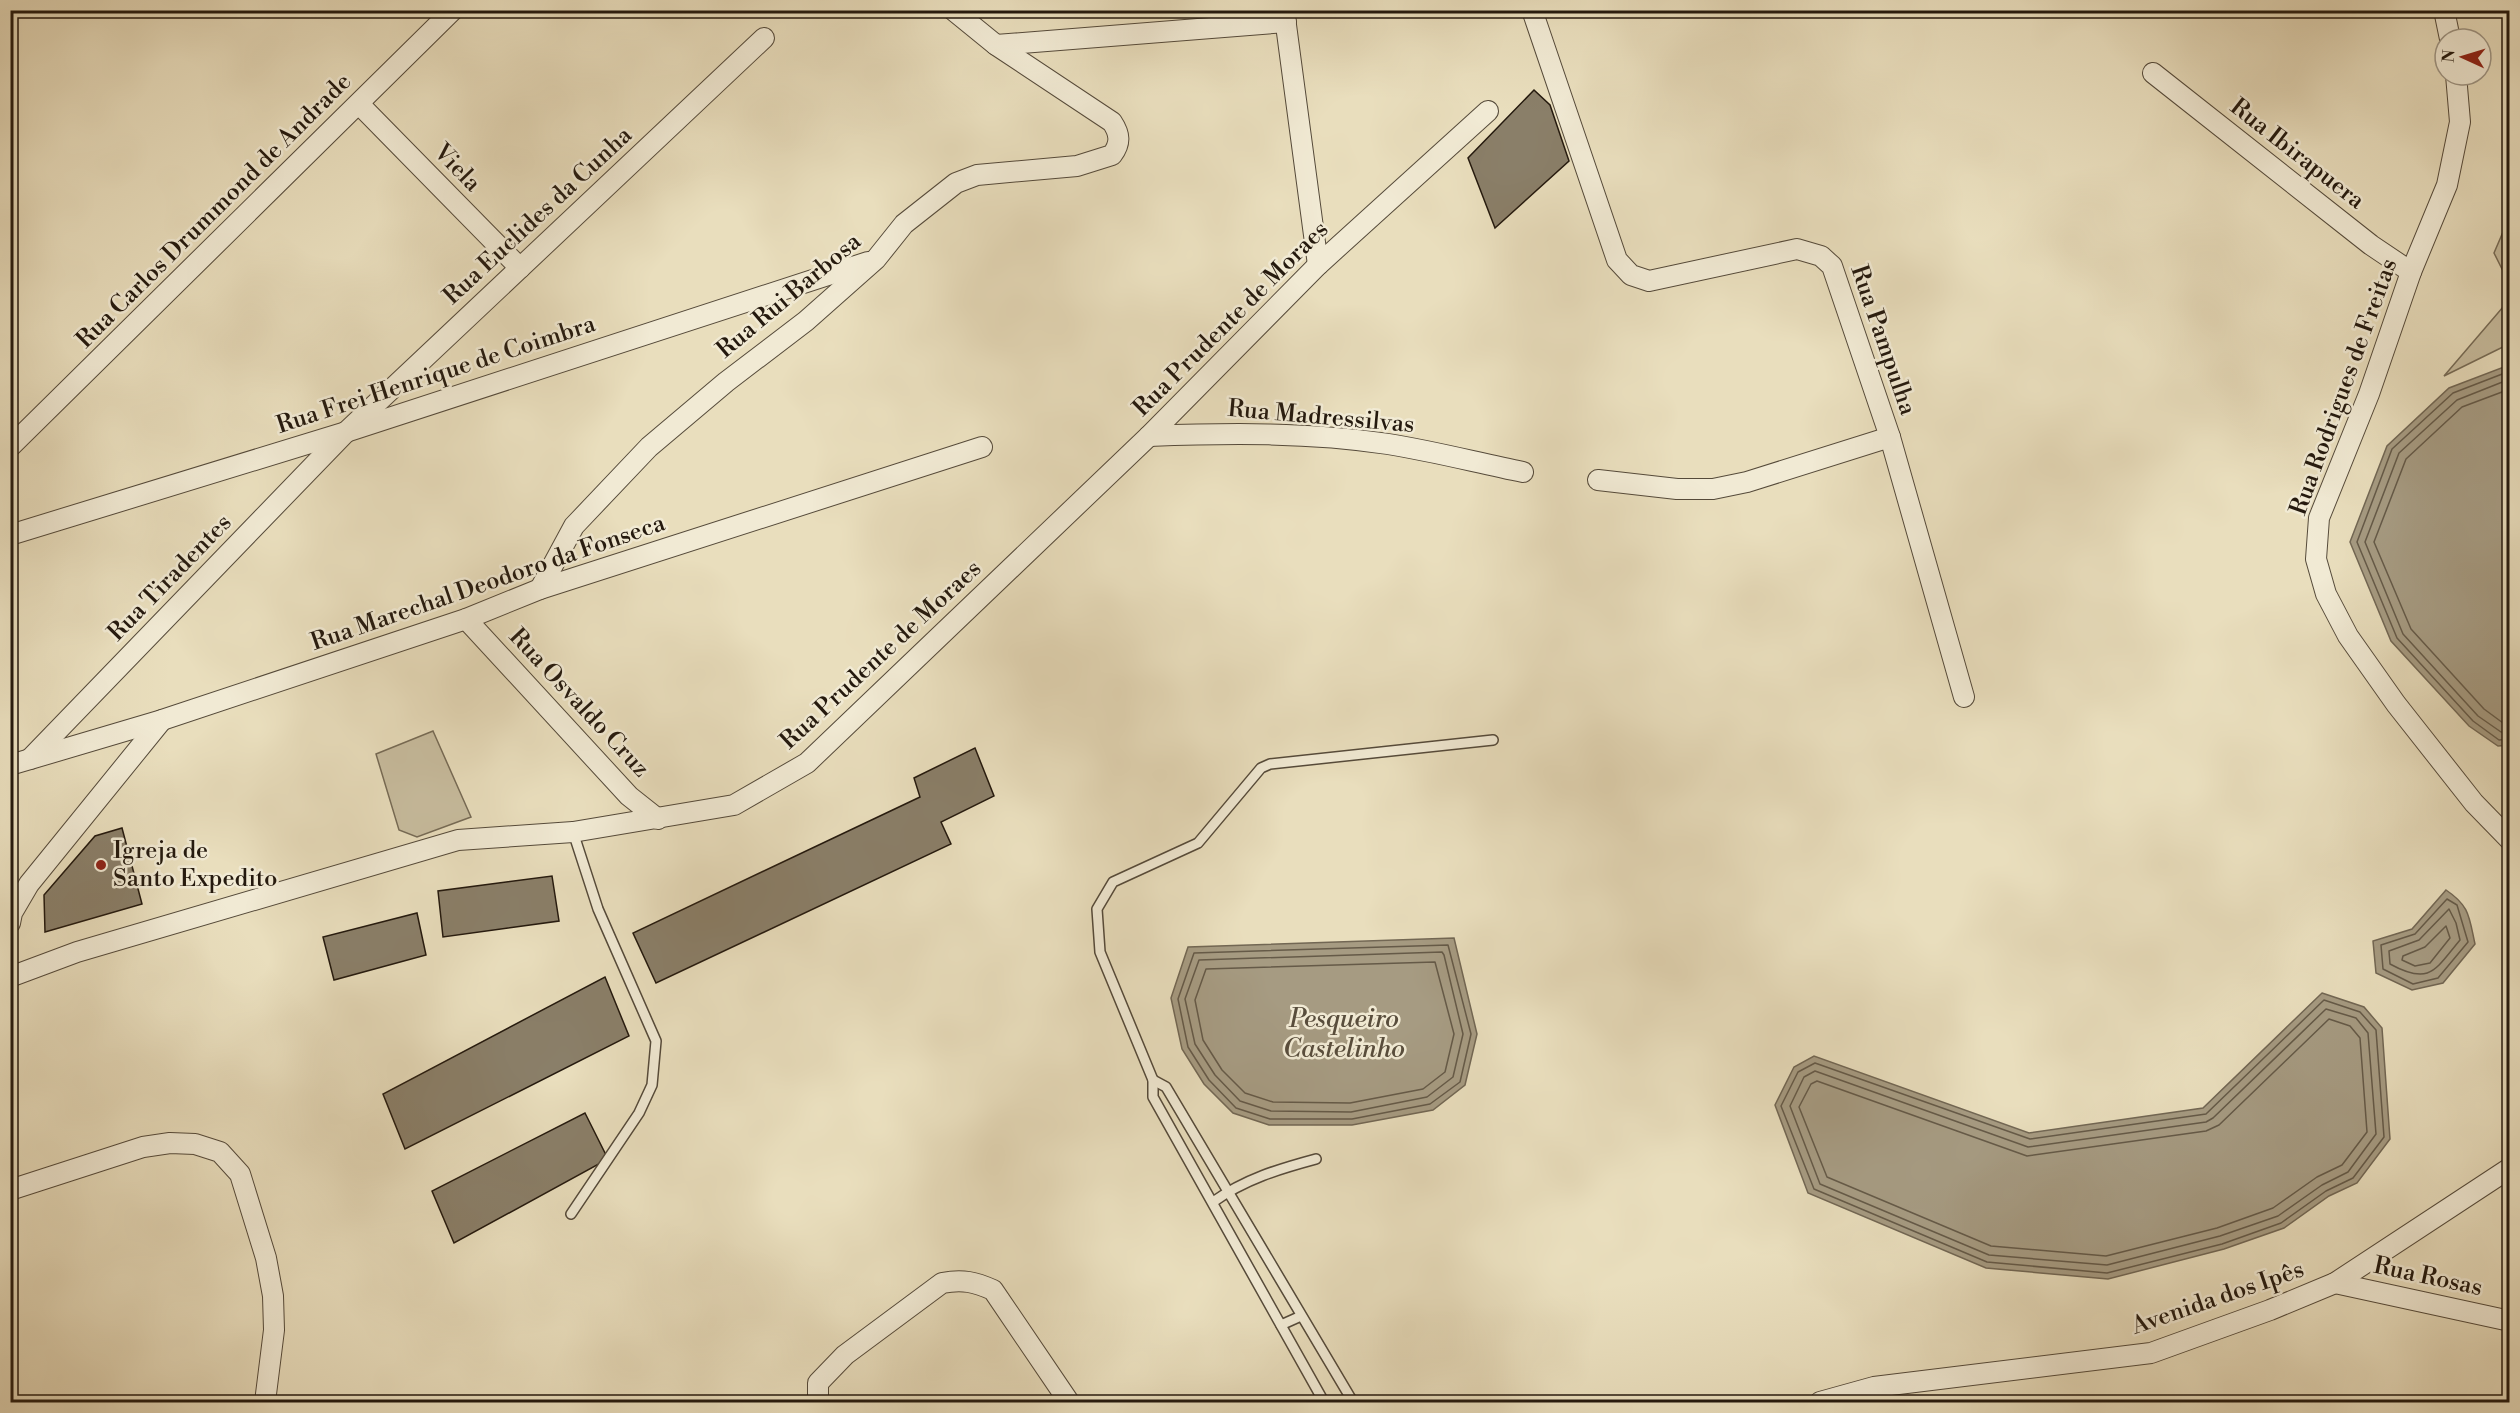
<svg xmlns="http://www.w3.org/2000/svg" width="2520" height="1413" font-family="'Libre Bodoni',serif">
  <rect width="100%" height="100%" fill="#e9debd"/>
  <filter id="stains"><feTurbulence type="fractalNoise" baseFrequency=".00333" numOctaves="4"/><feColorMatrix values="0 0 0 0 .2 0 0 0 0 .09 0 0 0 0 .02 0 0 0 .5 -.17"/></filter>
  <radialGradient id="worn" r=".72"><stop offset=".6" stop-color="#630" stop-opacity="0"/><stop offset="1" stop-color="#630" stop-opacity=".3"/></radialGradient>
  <g fill="#c8bd9f" stroke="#766b56" stroke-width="1.5">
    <polygon points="2509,218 2509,283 2494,253"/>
    <polygon points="2509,300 2509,344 2444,376"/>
    <polygon points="433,731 471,817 417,837 399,830 376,754"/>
  </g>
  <g fill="#a69b82" stroke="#726754" stroke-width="1.5">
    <polygon points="2509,365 2510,745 2498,746 2469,726 2391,641 2350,542 2387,446 2449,388"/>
    <path d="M2446 890C2470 906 2469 917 2475 944L2443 983 2412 990 2376 973 2373 941 2412 929Z"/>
    <polygon points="1454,938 1477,1034 1465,1085 1433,1110 1352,1125 1269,1125 1233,1113 1204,1084 1182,1049 1171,998 1188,947"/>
    <polygon points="2322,993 2364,1007 2382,1028 2390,1139 2357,1183 2329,1196 2284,1228 2224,1249 2108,1279 1986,1268 1808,1193 1775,1105 1794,1067 1814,1056 2029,1133 2203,1108"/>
  </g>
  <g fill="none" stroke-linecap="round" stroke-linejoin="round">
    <g stroke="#655a48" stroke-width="1.5">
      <polyline points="2510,371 2453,393 2392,449 2357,542 2397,638 2473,721 2499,740 2510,739"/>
      <polyline points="2510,379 2457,400 2399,453 2365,542 2403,634 2478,716 2501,732 2510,732"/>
      <polyline points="2510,389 2462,407 2406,459 2374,542 2411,629 2484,709 2503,723 2510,723"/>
      <polygon points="2447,899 2457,905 2468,942 2438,978 2413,984 2383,969 2381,945 2415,934"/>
      <path d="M2449 909 2456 923 2460 940C2435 970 2430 986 2390 964L2389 951 2419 940Z"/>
      <polygon points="2446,926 2450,938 2430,963 2415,966 2402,960 2403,956 2425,947"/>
      <polygon points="1448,945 1471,1034 1460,1082 1430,1104 1352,1119 1270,1119 1236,1108 1209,1080 1188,1047 1178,999 1194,953"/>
      <polygon points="1442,952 1444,955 1463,1034 1453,1077 1427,1097 1351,1112 1271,1111 1240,1101 1215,1075 1195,1044 1185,999 1199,960"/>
      <polygon points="1435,962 1454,1034 1445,1072 1423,1089 1350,1103 1273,1102 1245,1093 1222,1070 1203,1040 1195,1000 1206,969"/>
      <polygon points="2324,1000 2360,1012 2376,1030 2384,1137 2353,1178 2326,1191 2281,1223 2222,1244 2107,1273 1987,1262 1814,1189 1781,1106 1798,1072 1815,1063 2030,1139 2206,1114"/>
      <polygon points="2326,1009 2356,1018 2368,1033 2376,1134 2348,1172 2322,1185 2278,1216 2220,1236 2107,1265 1989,1255 1820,1184 1790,1106 1804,1077 1815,1071 2028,1147 2206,1122 2213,1118"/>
      <polygon points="2329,1019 2350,1026 2360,1038 2367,1132 2342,1165 2317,1177 2273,1208 2217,1228 2106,1256 1991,1246 1827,1177 1799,1107 1811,1084 1817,1081 2027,1156 2206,1131 2219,1125"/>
    </g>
  </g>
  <g fill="#8a7f69" stroke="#24190e" stroke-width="1.5">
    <polygon points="1534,90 1550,105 1569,161 1495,228 1468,158"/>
    <polygon points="975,748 994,796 941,822 951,844 656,983 633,933 920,797 914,778"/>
    <polygon points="122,828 142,904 45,932 44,895 95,836"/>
    <polygon points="552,876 559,921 443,937 438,891"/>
    <polygon points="417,913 426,955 334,980 323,937"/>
    <polygon points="605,977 629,1036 405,1149 383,1094"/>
    <polygon points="585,1113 608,1159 454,1243 432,1191"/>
  </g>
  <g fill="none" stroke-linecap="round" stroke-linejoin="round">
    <defs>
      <g id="lane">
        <polyline points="1153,1080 1166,1087 1353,1402"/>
        <path d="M1213 1202C1245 1179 1279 1169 1316 1159"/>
        <polyline points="571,1214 639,1113 652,1085 656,1041 598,909 573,832"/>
        <polyline points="1281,1325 1301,1316"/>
        <polyline points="1324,1402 1153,1097 1153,1080 1100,952 1097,909 1113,882 1198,843 1261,768 1270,764 1493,740"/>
      </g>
      <g id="street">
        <polyline points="1284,10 1318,265"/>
        <polyline points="1532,10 1617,260 1631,275 1649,281 1797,249 1821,256 1832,266 1890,437 1964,697"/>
        <polyline points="2444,10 2450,39"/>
        <polyline points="996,45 1286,22"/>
        <polyline points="2153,73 2371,245 2411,272"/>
        <polyline points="2456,75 2460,122 2447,185 2411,272 2369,394 2319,518 2316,559 2326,594 2348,636 2396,704 2474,803 2510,840"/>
        <polyline points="359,104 520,268"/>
        <path d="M1149 436C1228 433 1310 432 1388 444 1433 451 1478 463 1523 472"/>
        <polyline points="10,447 453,10"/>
        <polyline points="1598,480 1677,489 1713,489 1747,482 1890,437"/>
        <polyline points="10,535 346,432 868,262"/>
        <path d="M540 589 574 526 649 447 726 382 806 321 876 259 904 224 956 183 977 175 1077 166 1112 155C1121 143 1120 134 1112 122L996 45 953 10"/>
        <polyline points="466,619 629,796 658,819"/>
        <polyline points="30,759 346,432 764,38"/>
        <polyline points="10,765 162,720 466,619 540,589 982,447"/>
        <polyline points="10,923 12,913 29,884 162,720"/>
        <polyline points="10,977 77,952 458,840 573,832 734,805 807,763 1149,436 1318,265 1488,111"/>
        <polyline points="10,1190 143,1147 170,1143 195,1144 220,1152 240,1174 266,1258 273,1296 274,1330 265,1402"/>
        <polyline points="2335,1283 2510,1321"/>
        <path d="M818 1402V1383L845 1355 942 1283C963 1279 975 1282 993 1290L1069 1402"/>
        <polyline points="1820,1402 1874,1387 2151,1353 2270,1310 2335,1283 2510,1168"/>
      </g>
    </defs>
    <use href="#lane" stroke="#554a3a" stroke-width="12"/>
    <use href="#street" stroke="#554a3a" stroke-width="22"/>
    <use href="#lane" stroke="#f1ead4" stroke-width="9"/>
    <use href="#street" stroke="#f1ead4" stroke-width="20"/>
  </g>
  <circle fill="#8f2418" stroke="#f1ead4" stroke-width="2" cx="101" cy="865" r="6"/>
  <g text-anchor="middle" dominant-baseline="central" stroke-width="5" stroke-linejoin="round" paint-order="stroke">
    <g font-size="24" fill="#24190e" stroke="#f1ead4">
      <text transform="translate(2297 154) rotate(38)">Rua Ibirapuera</text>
      <text transform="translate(457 168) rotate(46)">Viela</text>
      <text transform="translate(214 211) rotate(-45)">Rua Carlos Drummond de Andrade</text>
      <text transform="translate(538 216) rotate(-43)">Rua Euclides da Cunha</text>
      <text transform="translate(789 296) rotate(-40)">Rua Rui Barbosa</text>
      <text transform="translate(1231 319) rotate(-45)">Rua Prudente de Moraes</text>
      <text transform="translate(1883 340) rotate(71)">Rua Pampulha</text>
      <text transform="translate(436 375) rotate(-18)">Rua Frei Henrique de Coimbra</text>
      <text transform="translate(2344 387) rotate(-70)">Rua Rodrigues de Freitas</text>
      <text transform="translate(1321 417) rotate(5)">Rua Madressilvas</text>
      <text transform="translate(170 578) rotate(-46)">Rua Tiradentes</text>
      <text transform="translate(488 583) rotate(-19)">Rua Marechal Deodoro da Fonseca</text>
      <text transform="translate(881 655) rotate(-43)">Rua Prudente de Moraes</text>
      <text transform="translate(579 703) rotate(47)">Rua Osvaldo Cruz</text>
      <text transform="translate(2428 1277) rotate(12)">Rua Rosas</text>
      <text transform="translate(2218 1298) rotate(-19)">Avenida dos Ipês</text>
    </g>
    <g font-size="24" fill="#24190e" stroke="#f1ead4" text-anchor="start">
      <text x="113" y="851">Igreja de<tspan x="113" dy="28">Santo Expedito</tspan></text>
    </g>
    <g font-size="26" font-style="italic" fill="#584d3c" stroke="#f1ead4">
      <text x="1344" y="1019">Pesqueiro<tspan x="1344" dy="30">Castelinho</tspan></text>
    </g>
  </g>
  <rect width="2520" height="1413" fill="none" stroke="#e9debd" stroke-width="36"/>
  <rect x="12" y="12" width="2496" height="1389" fill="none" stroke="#24190e" stroke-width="3"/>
  <rect x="18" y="18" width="2484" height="1377" fill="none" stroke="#24190e" stroke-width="1.5"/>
  <g transform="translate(2463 57) rotate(274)"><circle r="28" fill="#f1ead4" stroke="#9f9685" stroke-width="1.5"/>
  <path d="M0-4.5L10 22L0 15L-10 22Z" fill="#8f2418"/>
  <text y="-9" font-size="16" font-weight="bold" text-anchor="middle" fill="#24190e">N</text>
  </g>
  <rect width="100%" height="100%" filter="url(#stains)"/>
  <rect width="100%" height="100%" fill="url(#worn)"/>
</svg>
